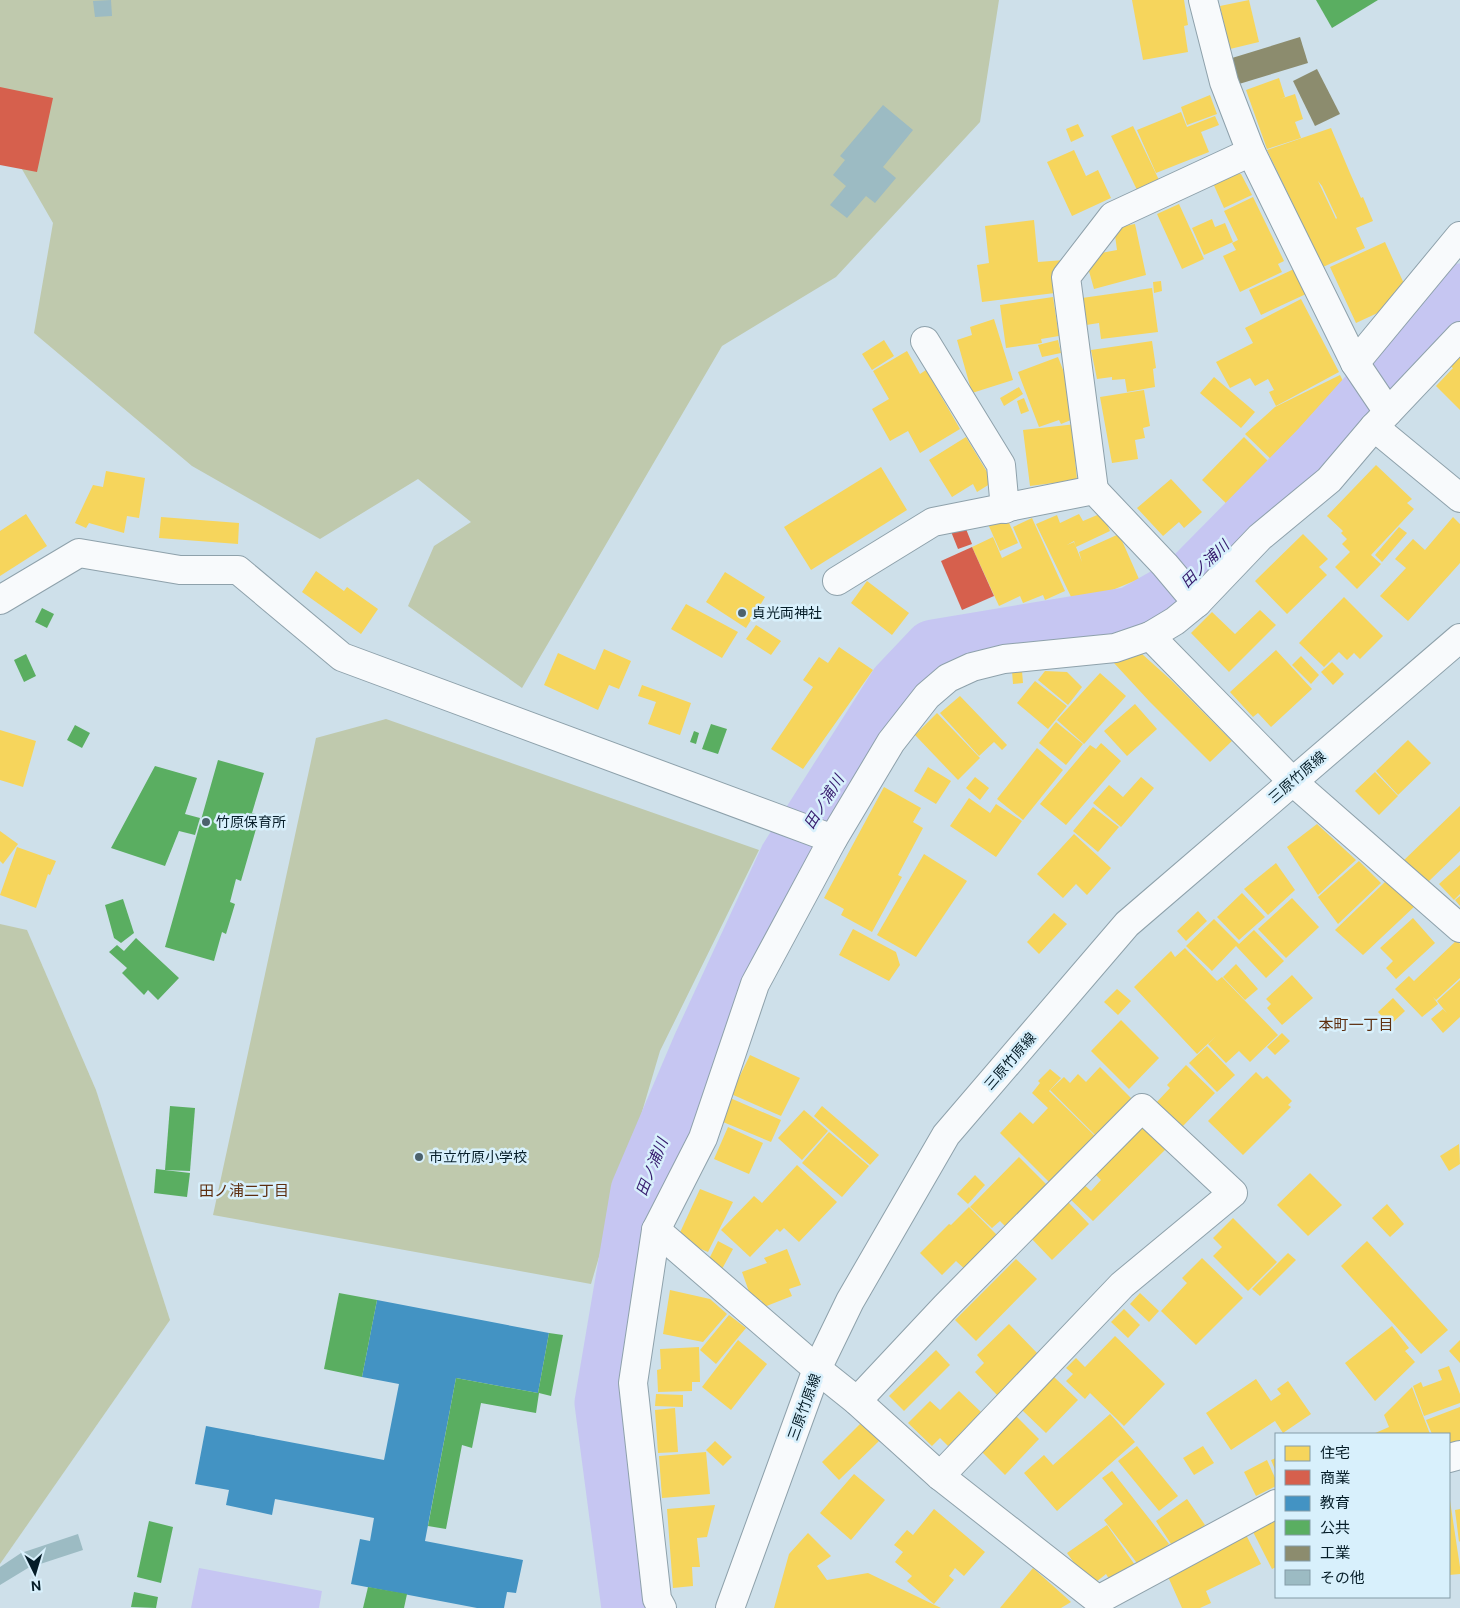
<svg xmlns="http://www.w3.org/2000/svg" width="1460" height="1608" font-family="'DM Sans','Noto Sans JP',sans-serif">
  <rect width="100%" height="100%" fill="#cee0ea"/>
  <g fill="#bfc9ad">
    <polygon points="0,0 999,0 980,122 836,277 722,346 522,688 408,606 434,546 471,522 418,479 320,539 192,466 34,333 53,223 0,131"/>
    <polygon points="386,719 759,850 660,1051 591,1284 213,1215 316,738"/>
    <polygon points="0,924 27,930 96,1090 170,1320 0,1564"/>
  </g>
  <polygon fill="#c6c6f2" points="199,1568 322,1591 319,1608 191,1608"/>
  <g fill="#f6d55c" fill-rule="evenodd">
    <polygon points="1132,0 1184,0 1188,25 1184,26 1188,52 1143,60"/>
    <polygon points="1249,0 1259,42 1230,49 1220,6"/>
    <polygon points="1279,78 1285,97 1280,99 1295,94 1303,119 1295,122 1301,138 1267,149 1246,90"/>
    <polygon points="1210,95 1217,114 1187,125 1181,107"/>
    <polygon points="1181,112 1187,127 1215,116 1219,125 1201,132 1209,152 1156,173 1137,130"/>
    <polygon points="1078,124 1084,136 1071,142 1066,129"/>
    <polygon points="1133,126 1159,180 1137,190 1111,136"/>
    <path d="M1331 128 1350 173 1361 198 1363 197 1373 221 1356 228 1365 248 1323 267 1267 150ZM1318 181 1322 186 1337 218 1336 219Z"/>
    <polygon points="1074,150 1086,176 1098,170 1111,198 1072,216 1047,162"/>
    <polygon points="1232,172 1241,174 1252,195 1224,208 1212,181"/>
    <polygon points="1253,197 1284,261 1278,264 1282,272 1240,292 1223,256 1236,250 1232,243 1238,240 1224,211"/>
    <polygon points="1179,204 1204,259 1182,269 1157,214"/>
    <polygon points="1212,219 1215,227 1225,223 1233,242 1204,255 1192,228"/>
    <polygon points="1034,220 1038,262 1064,260 1055,293 982,302 977,265 989,263 985,226"/>
    <polygon points="1135,224 1146,275 1094,289 1087,264 1101,253 1117,250 1114,228"/>
    <polygon points="1385,242 1406,288 1394,293 1399,303 1356,323 1330,267"/>
    <polygon points="1294,269 1306,294 1261,315 1249,290"/>
    <polygon points="1161,281 1162,291 1154,293 1153,282"/>
    <polygon points="1152,288 1158,332 1101,339 1099,323 1086,325 1082,298"/>
    <polygon points="1053,297 1059,336 1041,339 1042,343 1006,348 1000,305"/>
    <polygon points="1301,299 1339,372 1276,406 1269,392 1274,390 1268,379 1255,386 1250,378 1230,388 1216,362 1253,343 1245,328"/>
    <polygon points="994,319 1013,380 972,393 957,340 972,335 970,327"/>
    <polygon points="884,340 894,356 872,370 862,354"/>
    <polygon points="1058,340 1061,353 1042,357 1038,345"/>
    <polygon points="1152,341 1156,368 1153,369 1155,387 1127,392 1125,379 1112,380 1112,377 1097,379 1091,350"/>
    <polygon points="907,351 920,374 926,370 960,429 920,453 908,431 890,441 872,409 889,399 873,371"/>
    <polygon points="1460,356 1460,410 1436,386 1453,368 1450,366"/>
    <polygon points="1058,357 1081,416 1061,424 1059,420 1039,427 1018,372"/>
    <polygon points="1340,375 1347,389 1318,425 1313,421 1277,465 1245,434 1275,407"/>
    <polygon points="1214,377 1255,412 1241,428 1200,393"/>
    <polygon points="1019,387 1023,394 1004,406 1000,398"/>
    <polygon points="1144,390 1150,426 1143,428 1145,438 1135,440 1138,459 1112,463 1100,397"/>
    <polygon points="1024,398 1029,411 1021,414 1017,401"/>
    <polygon points="1076,424 1081,459 1075,459 1077,480 1030,486 1023,430"/>
    <polygon points="966,437 993,482 977,492 973,484 952,497 929,460"/>
    <polygon points="1244,437 1273,466 1231,508 1202,480"/>
    <polygon points="1376,465 1412,499 1407,503 1414,509 1371,555 1381,564 1357,589 1335,567 1350,552 1342,544 1347,539 1341,533 1343,531 1327,516"/>
    <polygon points="881,467 907,510 811,570 784,527"/>
    <polygon points="106,471 145,478 139,518 127,516 124,533 89,523 86,528 75,523 93,485 103,487"/>
    <polygon points="1171,479 1202,512 1184,528 1179,522 1163,536 1137,508"/>
    <polygon points="1102,513 1110,531 1076,547 1074,541 1067,545 1074,542 1082,562 1079,552 1119,534 1139,579 1098,596 1097,593 1074,603 1036,524 1057,515 1060,523 1079,514 1083,521"/>
    <polygon points="26,514 47,546 0,576 0,531"/>
    <polygon points="1006,516 1018,543 1000,551 988,524"/>
    <polygon points="161,517 239,523 238,544 159,538"/>
    <polygon points="1453,517 1460,524 1460,563 1408,621 1380,596 1406,568 1395,559 1413,539 1425,550"/>
    <polygon points="1032,518 1065,591 1045,600 1043,595 1023,603 1020,596 999,606 972,547 993,537 1002,558 1022,548 1013,527"/>
    <polygon points="1399,527 1407,533 1382,562 1375,555"/>
    <polygon points="1303,534 1328,559 1319,567 1327,575 1287,614 1255,581"/>
    <polygon points="316,571 344,591 347,587 378,609 361,634 302,592"/>
    <polygon points="725,572 765,597 746,628 706,602"/>
    <polygon points="867,581 909,613 892,635 851,603"/>
    <polygon points="1344,597 1383,636 1360,659 1354,653 1347,660 1339,652 1324,667 1299,643"/>
    <polygon points="686,604 738,632 722,658 671,629"/>
    <polygon points="1260,610 1276,625 1229,672 1191,633 1212,612 1235,634"/>
    <polygon points="756,625 781,641 771,655 746,639"/>
    <polygon points="839,647 873,670 803,769 771,749 813,687 803,680 819,657 828,663"/>
    <polygon points="604,649 631,661 619,689 609,685 598,710 544,685 558,653 595,670"/>
    <polygon points="1276,650 1312,689 1271,727 1258,713 1253,717 1230,692"/>
    <polygon points="1142,654 1171,680 1232,741 1210,762 1150,702 1114,663"/>
    <polygon points="1301,656 1319,675 1311,684 1292,665"/>
    <polygon points="1332,662 1344,674 1333,685 1321,672"/>
    <polygon points="1012,671 1022,671 1023,683 1013,684"/>
    <polygon points="1045,671 1067,672 1082,687 1068,705 1038,680"/>
    <polygon points="1100,673 1126,696 1084,744 1057,720"/>
    <polygon points="1035,681 1067,706 1048,729 1017,703"/>
    <polygon points="642,685 691,703 680,735 648,724 656,702 638,696"/>
    <polygon points="960,696 1007,745 1002,750 994,742 979,756 940,713"/>
    <polygon points="1135,704 1157,729 1127,756 1104,731"/>
    <polygon points="937,713 980,758 958,780 915,735"/>
    <polygon points="1056,722 1083,744 1066,765 1039,743"/>
    <polygon points="0,730 36,741 23,787 0,780"/>
    <polygon points="1408,740 1431,763 1398,795 1376,771"/>
    <polygon points="1101,743 1121,761 1066,825 1040,804 1090,745 1096,749"/>
    <polygon points="1037,748 1063,770 1023,820 997,799"/>
    <polygon points="928,767 951,781 936,804 914,791"/>
    <polygon points="1375,772 1398,796 1379,815 1355,791"/>
    <polygon points="975,777 989,788 980,800 966,788"/>
    <polygon points="1141,777 1154,788 1121,827 1093,803 1109,785 1123,797"/>
    <polygon points="884,787 921,808 913,822 923,828 898,875 902,877 872,932 841,915 844,909 824,898"/>
    <polygon points="969,798 990,813 996,804 1022,821 996,857 950,826"/>
    <polygon points="1460,806 1460,851 1426,884 1400,864"/>
    <polygon points="1093,807 1119,827 1098,852 1073,831"/>
    <polygon points="1317,824 1356,860 1318,895 1287,847"/>
    <polygon points="0,831 18,844 3,864 0,861"/>
    <polygon points="1074,834 1111,868 1087,895 1076,884 1063,898 1037,874"/>
    <polygon points="17,847 56,861 50,875 48,874 36,908 0,895"/>
    <polygon points="924,854 967,881 916,957 877,935"/>
    <polygon points="1359,861 1381,883 1338,924 1318,897"/>
    <polygon points="1276,863 1295,890 1268,915 1244,889"/>
    <polygon points="1460,865 1460,894 1454,900 1439,884"/>
    <polygon points="1385,882 1416,905 1363,955 1335,930"/>
    <polygon points="1242,893 1265,917 1239,940 1217,917"/>
    <polygon points="1460,896 1460,906 1455,900"/>
    <polygon points="1292,898 1319,927 1286,958 1258,929"/>
    <polygon points="1198,911 1207,921 1186,941 1177,931"/>
    <polygon points="1054,913 1067,924 1039,954 1027,942"/>
    <polygon points="1413,918 1435,943 1396,979 1386,968 1393,961 1380,948"/>
    <polygon points="1214,919 1239,944 1254,930 1284,961 1266,978 1236,946 1212,971 1186,946"/>
    <polygon points="853,929 896,952 900,965 889,981 839,955"/>
    <polygon points="1457,940 1460,944 1460,978 1436,1000 1433,997 1438,1004 1422,1017 1395,989 1409,976 1414,981"/>
    <polygon points="1185,948 1217,981 1222,977 1278,1035 1250,1062 1239,1051 1226,1063 1208,1044 1216,1036 1197,1054 1134,987 1171,951 1175,957"/>
    <polygon points="1236,964 1258,989 1245,1000 1223,977"/>
    <polygon points="1292,975 1313,998 1282,1025 1267,1008 1271,1004 1266,999"/>
    <polygon points="1460,980 1460,1017 1443,1033 1431,1019 1443,1009 1447,1013 1437,1001"/>
    <polygon points="1117,989 1131,1001 1118,1015 1104,1002"/>
    <polygon points="1393,998 1405,1011 1390,1025 1378,1012"/>
    <polygon points="1121,1020 1159,1058 1129,1089 1091,1051"/>
    <polygon points="1282,1033 1290,1041 1275,1055 1267,1047"/>
    <polygon points="1207,1046 1235,1075 1217,1092 1189,1063"/>
    <polygon points="750,1055 800,1078 781,1116 731,1094"/>
    <polygon points="1186,1065 1215,1093 1182,1127 1156,1103 1170,1088 1167,1085"/>
    <polygon points="1100,1067 1134,1101 1098,1138 1050,1090 1064,1077 1070,1083 1078,1074 1086,1082"/>
    <polygon points="1050,1069 1061,1078 1049,1091 1098,1139 1052,1185 1000,1133 1020,1112 1033,1124 1048,1108 1032,1093 1040,1083 1038,1081"/>
    <polygon points="1256,1072 1263,1079 1267,1076 1292,1101 1288,1105 1291,1107 1243,1155 1208,1121"/>
    <polygon points="721,1094 781,1120 771,1142 711,1117"/>
    <polygon points="822,1106 879,1155 870,1165 814,1116"/>
    <polygon points="804,1110 828,1131 802,1160 778,1138"/>
    <polygon points="1146,1126 1168,1147 1093,1221 1068,1197 1081,1182 1091,1191 1101,1180 1092,1171 1135,1127"/>
    <polygon points="728,1127 763,1143 749,1174 714,1159"/>
    <polygon points="829,1132 869,1166 842,1197 802,1163"/>
    <polygon points="1459,1144 1460,1164 1449,1171 1440,1156"/>
    <polygon points="1019,1157 1050,1188 1009,1230 1000,1221 992,1228 970,1207"/>
    <polygon points="797,1165 837,1202 799,1242 784,1228 780,1232 777,1229 750,1257 721,1230 754,1196 762,1203"/>
    <polygon points="1310,1173 1342,1205 1308,1236 1277,1205"/>
    <polygon points="975,1175 985,1185 968,1204 957,1194"/>
    <polygon points="700,1189 733,1202 708,1252 677,1239"/>
    <polygon points="1067,1201 1089,1224 1052,1260 1030,1237"/>
    <polygon points="1387,1204 1404,1224 1390,1237 1372,1218"/>
    <polygon points="969,1207 1001,1239 968,1272 956,1261 942,1275 920,1253 949,1224 951,1225"/>
    <polygon points="1233,1218 1277,1262 1248,1291 1213,1256 1222,1247 1213,1238"/>
    <polygon points="718,1241 733,1249 722,1269 708,1261"/>
    <polygon points="1367,1241 1448,1330 1421,1354 1341,1266"/>
    <polygon points="787,1249 801,1285 789,1289 792,1296 764,1307 761,1300 753,1303 742,1272 767,1263 764,1258"/>
    <polygon points="1288,1253 1296,1260 1260,1296 1252,1289"/>
    <polygon points="1202,1258 1243,1298 1196,1345 1161,1311 1187,1283 1182,1278"/>
    <polygon points="1016,1259 1037,1279 976,1341 955,1320"/>
    <polygon points="670,1290 710,1299 727,1314 703,1342 663,1334"/>
    <polygon points="1140,1293 1159,1311 1149,1322 1130,1304"/>
    <polygon points="1124,1309 1140,1325 1128,1338 1111,1322"/>
    <polygon points="729,1315 746,1328 716,1364 700,1350"/>
    <polygon points="1009,1324 1038,1354 997,1395 975,1372 984,1363 977,1355"/>
    <polygon points="1392,1326 1409,1348 1405,1351 1415,1362 1375,1401 1345,1363"/>
    <polygon points="1115,1336 1165,1384 1124,1426 1090,1393 1085,1399 1066,1381 1073,1374 1066,1368 1076,1358 1085,1367"/>
    <polygon points="738,1340 767,1364 731,1410 702,1387"/>
    <polygon points="1460,1340 1460,1363 1449,1351"/>
    <polygon points="699,1347 700,1382 692,1382 692,1391 658,1392 657,1370 661,1369 660,1349"/>
    <polygon points="936,1350 950,1365 904,1411 889,1396"/>
    <polygon points="1449,1366 1460,1394 1460,1403 1424,1416 1413,1386 1421,1382 1423,1387 1442,1380 1438,1370"/>
    <polygon points="1054,1377 1078,1400 1046,1433 1022,1410"/>
    <polygon points="1256,1379 1271,1401 1281,1394 1277,1389 1288,1381 1311,1414 1283,1433 1275,1421 1231,1450 1206,1413"/>
    <polygon points="1412,1387 1430,1434 1373,1434 1389,1427 1384,1415"/>
    <polygon points="959,1391 981,1412 948,1446 940,1438 932,1446 908,1423 930,1401 940,1410"/>
    <polygon points="656,1394 683,1395 683,1407 655,1406"/>
    <polygon points="1460,1407 1460,1441 1449,1445 1449,1434 1432,1434 1426,1420"/>
    <polygon points="675,1408 678,1452 658,1453 655,1410"/>
    <polygon points="1110,1414 1135,1442 1057,1511 1024,1473 1044,1455 1053,1465"/>
    <polygon points="1015,1415 1039,1439 1005,1475 981,1451"/>
    <polygon points="861,1423 879,1441 839,1480 822,1462"/>
    <polygon points="715,1441 732,1457 723,1466 706,1450"/>
    <polygon points="1137,1446 1178,1496 1159,1511 1118,1461"/>
    <polygon points="1203,1446 1214,1463 1194,1475 1183,1458"/>
    <polygon points="706,1452 710,1494 662,1498 659,1456"/>
    <polygon points="1276,1458 1276,1472 1271,1460"/>
    <polygon points="1267,1460 1276,1480 1276,1486 1256,1496 1244,1472"/>
    <polygon points="1112,1471 1169,1544 1140,1567 1104,1520 1123,1504 1102,1478"/>
    <polygon points="854,1474 885,1500 851,1540 820,1513"/>
    <polygon points="1449,1494 1460,1567 1460,1574 1449,1575"/>
    <polygon points="1187,1499 1205,1525 1173,1547 1156,1521"/>
    <polygon points="715,1505 707,1537 697,1538 700,1567 692,1567 693,1586 673,1588 667,1509"/>
    <polygon points="934,1509 985,1552 964,1576 955,1568 949,1576 954,1580 934,1604 907,1581 912,1576 895,1562 903,1552 894,1545 907,1530 913,1535"/>
    <polygon points="1460,1509 1460,1541 1459,1542 1455,1510"/>
    <polygon points="1276,1516 1276,1567 1272,1569 1250,1526"/>
    <polygon points="1107,1525 1135,1565 1111,1582 1106,1574 1091,1586 1067,1553"/>
    <polygon points="1243,1529 1261,1564 1206,1591 1211,1603 1200,1608 1182,1608 1165,1570"/>
    <polygon points="808,1533 831,1556 817,1566 827,1580 868,1573 941,1608 774,1608 789,1554"/>
    <polygon points="1033,1568 1071,1602 1061,1608 1000,1608"/>
  </g>
  <g fill="#d6604d">
    <polygon points="0,87 53,98 37,172 0,165"/>
    <polygon points="964,524 972,544 958,549 950,529"/>
    <polygon points="972,547 994,596 962,610 941,561"/>
  </g>
  <polygon fill="#4393c3" points="377,1300 549,1333 538,1393 456,1378 425,1541 523,1560 516,1593 507,1592 504,1608 477,1608 351,1584 360,1539 370,1541 374,1518 275,1499 272,1515 226,1505 229,1490 195,1484 206,1426 384,1460 399,1384 362,1377"/>
  <g fill="#5aae61">
    <polygon points="1316,0 1378,0 1332,28"/>
    <polygon points="42,608 54,614 47,628 35,622"/>
    <polygon points="26,654 36,676 24,682 14,660"/>
    <polygon points="711,724 727,729 718,754 702,749"/>
    <polygon points="75,725 90,733 82,748 67,740"/>
    <polygon points="694,731 699,733 696,744 690,742"/>
    <polygon points="218,760 264,773 252,813 260,815 241,881 236,879 230,902 235,904 226,934 222,932 214,961 165,947"/>
    <polygon points="155,766 197,778 185,814 200,818 195,835 179,831 165,866 111,848"/>
    <polygon points="123,899 134,933 121,943 114,938 105,905"/>
    <polygon points="136,938 179,978 158,1000 148,990 144,995 122,973 127,968 109,952 117,945 124,951"/>
    <polygon points="170,1106 195,1108 190,1171 165,1170"/>
    <polygon points="156,1169 190,1173 187,1197 154,1193"/>
    <polygon points="339,1293 377,1300 362,1377 324,1369"/>
    <polygon points="549,1333 563,1335 551,1396 539,1393 536,1413 481,1403 472,1448 462,1445 446,1529 428,1526 456,1378 538,1393"/>
    <polygon points="149,1521 173,1527 161,1583 137,1577"/>
    <polygon points="368,1587 407,1594 404,1608 363,1608"/>
    <polygon points="134,1592 158,1597 156,1608 131,1607"/>
  </g>
  <g fill="#8c8c6e">
    <polygon points="1300,37 1308,63 1239,84 1232,58"/>
    <polygon points="1317,69 1340,114 1315,126 1293,81"/>
  </g>
  <g fill="none" stroke-linecap="round" stroke-linejoin="round">
    <polyline stroke="#c6c6f2" stroke-width="59" points="631,1608 604,1403 640,1191 701,1048 789,858 898,686 933,649 1132,616 1185,586 1319,450 1460,293"/>
  </g>
  <g fill="#9cbbc3">
    <polygon points="111,0 112,16 95,17 93,1"/>
    <polygon points="883,105 913,130 883,167 896,178 875,203 866,196 847,218 830,205 846,186 833,175 845,160 840,156"/>
    <polygon points="78,1534 83,1550 28,1568 0,1585 0,1567 21,1553"/>
  </g>
  <g fill="none" stroke-linecap="round" stroke-linejoin="round">
    <defs>
      <g id="minor">
        <polyline points="1203,0 1224,82 1251,152 1355,363 1388,412"/>
        <polyline points="925,341 1001,465 1005,509"/>
        <polyline points="1355,363 1460,236"/>
        <polyline points="1374,427 1460,498"/>
        <polyline points="1094,490 1066,277 1113,216 1251,152"/>
        <polyline points="837,581 933,522 1094,490 1165,565 1197,603"/>
        <polyline points="0,600 79,553 180,570 238,570 342,657 833,839"/>
        <polyline points="1150,636 1292,781 1460,928"/>
        <polyline points="656,1230 817,1369 857,1401 946,1306 1142,1108 1233,1193 1122,1285 940,1476 1098,1600 1276,1504"/>
        <polyline points="857,1401 940,1476"/>
        <polyline points="1449,1458 1460,1455"/>
        <polyline points="662,1608 657,1599 633,1383 656,1230 703,1138 755,984 833,839 891,742 927,696 948,678 972,667 1004,659 1115,648 1150,636 1175,621 1197,603 1260,537 1329,480 1374,427 1460,336"/>
      </g>
      <polyline id="major" points="730,1608 817,1369 850,1301 946,1135 1127,924 1460,638"/>
    </defs>
    <use href="#minor" stroke="#8ea1ab" stroke-width="30"/>
    <use href="#major" stroke="#8ea1ab" stroke-width="30"/>
    <use href="#minor" stroke="#f8fafc" stroke-width="28"/>
    <use href="#major" stroke="#f8fafc" stroke-width="28"/>
  </g>
  <g fill="#4b616c" stroke="#d8f0fc" stroke-width="2">
    <circle cx="742" cy="613" r="5"/>
    <circle cx="206" cy="822" r="5"/>
    <circle cx="419" cy="1157" r="5"/>
  </g>
  <g text-anchor="middle" dominant-baseline="central" stroke-width="5" stroke-linejoin="round" paint-order="stroke">
    <g font-size="14" fill="#051d28" stroke="#d8f0fc" text-anchor="start">
      <text x="752" y="613">貞光両神社</text>
      <text x="216" y="822">竹原保育所</text>
      <text x="429" y="1157">市立竹原小学校</text>
    </g>
    <g font-size="14" fill="#051d28" stroke="#d8f0fc">
      <text transform="translate(1297 777) rotate(-41)">三原竹原線</text>
      <text transform="translate(1010 1061) rotate(-49)">三原竹原線</text>
      <text transform="translate(804 1407) rotate(-70)">三原竹原線</text>
    </g>
    <g font-size="15" font-style="italic" fill="#351a6d" stroke="#d8f0fc">
      <text transform="translate(1205 564) rotate(-44)">田ノ浦川</text>
      <text transform="translate(824 802) rotate(-58)">田ノ浦川</text>
      <text transform="translate(652 1167) rotate(-68)">田ノ浦川</text>
    </g>
    <g font-size="15" fill="#5d2e0f" stroke="#d8f0fc">
      <text x="1356" y="1025">本町一丁目</text>
      <text x="244" y="1191">田ノ浦二丁目</text>
    </g>
  </g>
  <rect x="1275" y="1433" width="175" height="165" fill="#d8f0fc" stroke="#849ca7"/>
  <rect x="1285" y="1446" width="25" height="15" fill="#f6d55c" stroke="#849ca7"/>
  <text x="1320" y="1458" font-size="15" fill="#051d28">住宅</text>
  <rect x="1285" y="1470" width="25" height="15" fill="#d6604d" stroke="#849ca7"/>
  <text x="1320" y="1483" font-size="15" fill="#051d28">商業</text>
  <rect x="1285" y="1496" width="25" height="15" fill="#4393c3" stroke="#849ca7"/>
  <text x="1320" y="1508" font-size="15" fill="#051d28">教育</text>
  <rect x="1285" y="1520" width="25" height="15" fill="#5aae61" stroke="#849ca7"/>
  <text x="1320" y="1533" font-size="15" fill="#051d28">公共</text>
  <rect x="1285" y="1546" width="25" height="15" fill="#8c8c6e" stroke="#849ca7"/>
  <text x="1320" y="1558" font-size="15" fill="#051d28">工業</text>
  <rect x="1285" y="1570" width="25" height="15" fill="#9cbbc3" stroke="#849ca7"/>
  <text x="1320" y="1583" font-size="15" fill="#051d28">その他</text>
  <g transform="translate(35 1573) rotate(175)" stroke="#d8f0fc" stroke-width="4" paint-order="stroke">
  <path d="M0-4L9 19L0 12L-9 19Z" fill="#051d28"/>
  <text y="-8" font-size="14" font-weight="bold" text-anchor="middle" fill="#051d28">N</text>
  </g>
</svg>
